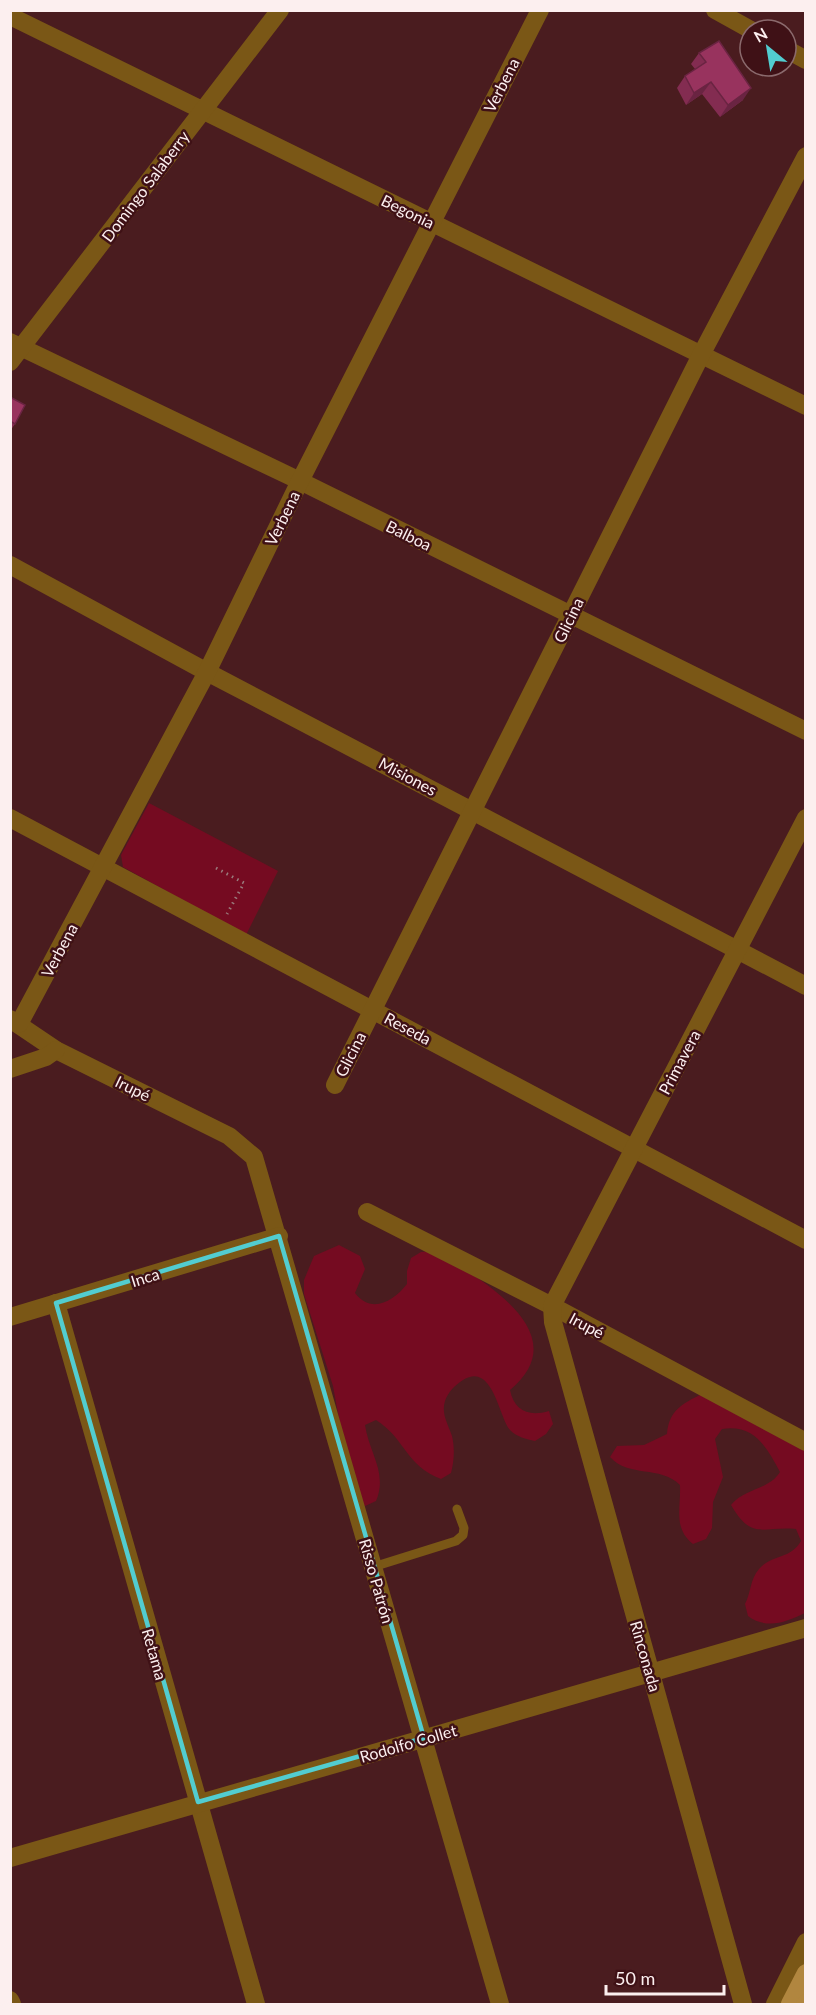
<svg xmlns="http://www.w3.org/2000/svg" width="816" height="2015" font-family="Lato,sans-serif">
  <rect width="100%" height="100%" fill="#4a1c1f"/>
  <g fill="#750b21">
    <polygon points="149,803 278,871 246,935 123,867 121,855"/>
    <path d="M339 1245 360 1256 365 1269 355 1293C371 1314 393 1302 407 1284V1271L411 1258 421 1252 434 1251C479 1278 579 1333 510 1390 514 1411 529 1417 549 1411L553 1424 546 1434 535 1441C526 1439 517 1437 510 1430 499 1418 493 1361 463 1380 455 1385 448 1392 445 1401 441 1414 448 1424 452 1436 455 1449 454 1461 451 1473L441 1479C405 1465 405 1438 376 1420L365 1425C369 1453 388 1473 376 1501L365 1506 354 1501 333 1386 304 1294V1280L314 1256Z"/>
    <path d="M712 1389 805 1445V1613C786 1622 767 1630 748 1616L745 1604C751 1593 750 1579 759 1569 772 1554 790 1560 801 1541L796 1529C762 1526 752 1541 731 1505 745 1488 769 1490 780 1472 766 1446 754 1424 722 1429L715 1439 723 1477 713 1502 712 1528 706 1539 693 1544C673 1528 681 1509 680 1485 660 1465 629 1478 610 1457L617 1446 644 1445 667 1434C669 1406 689 1401 712 1389Z"/>
  </g>
  <g fill="none" stroke-linecap="round" stroke-linejoin="round">
    <polyline stroke="#9a7b7c" stroke-width="3" stroke-dasharray="1.5 4.5" stroke-linecap="butt" points="216,868 244,883 227,914"/>
    <polyline stroke="#7a5716" stroke-width="9" points="373,1567 456,1541 463,1535 464,1528 457,1509"/>
    <g stroke="#7a5716" stroke-width="18">
      <polyline points="715,10 751,30"/>
      <polyline points="10,16 806,406"/>
      <polyline points="786,49 806,60"/>
      <polyline points="10,342 300,481 806,731"/>
      <polyline points="10,565 207,672 806,986"/>
      <polyline points="10,818 806,1240"/>
      <polyline points="10,1019 56,1050 229,1136 254,1157 500,2004"/>
      <polyline points="19,1024 207,672 300,481 540,10"/>
      <polyline points="10,1069 46,1057 56,1050"/>
      <polyline points="335,1085 701,355 806,156"/>
      <polyline points="367,1212 552,1306 806,1442"/>
      <polyline points="56,1303 256,2004"/>
      <polyline points="10,1317 279,1236"/>
      <polyline points="10,2000 12,2004"/>
      <polyline points="743,2004 553,1322 552,1306 806,818"/>
    </g>
    <g stroke="#7a5716" stroke-width="18">
      <polyline points="10,362 280,10"/>
      <polyline points="10,1858 806,1628"/>
      <polyline points="775,2004 806,1942"/>
    </g>
    <g stroke="#b1863f" stroke-width="18">
      <polyline points="790,2004 806,1973"/>
      <polyline points="805,2004 806,2003"/>
    </g>
  </g>
  <g fill="#832c51">
    <polygon points="699,53 743,100 720,117 702,94 686,105 677,88 685,76 695,69 691,64"/>
    <polygon points="10,397 15,424 10,431"/>
  </g>
  <g fill="#6a2442">
    <polygon points="711,82 702,94 686,105 694,93"/>
    <polygon points="751,88 743,100 720,117 728,105"/>
  </g>
  <g fill="#98335e" stroke="#6a2442" stroke-width="1.5">
    <polygon points="719,41 751,88 728,105 711,82 694,93 685,76 706,62 699,53"/>
    <polygon points="10,397 25,405 15,424 10,421"/>
  </g>
  <path fill="none" stroke="#52cdd0" stroke-width="4.5" stroke-linejoin="round" d="M279 1236 424 1738 198 1802 56 1303Z"/>
  <g text-anchor="middle" dominant-baseline="central" stroke-width="5" stroke-linejoin="round" paint-order="stroke">
    <g font-size="16" fill="#fcefef" stroke="#3f1116">
      <text transform="translate(501 85) rotate(-63)">Verbena</text>
      <text transform="translate(145 186) rotate(-53)">Domingo Salaberry</text>
      <text transform="translate(408 211) rotate(26)">Begonia</text>
      <text transform="translate(282 518) rotate(-64)">Verbena</text>
      <text transform="translate(409 535) rotate(26)">Balboa</text>
      <text transform="translate(568 620) rotate(-64)">Glicina</text>
      <text transform="translate(408 776) rotate(28)">Misiones</text>
      <text transform="translate(59 950) rotate(-62)">Verbena</text>
      <text transform="translate(408 1028) rotate(28)">Reseda</text>
      <text transform="translate(350 1054) rotate(-63)">Glicina</text>
      <text transform="translate(679 1062) rotate(-62)">Primavera</text>
      <text transform="translate(133 1088) rotate(26)">Irupé</text>
      <text transform="translate(145 1277) rotate(-17)">Inca</text>
      <text transform="translate(587 1325) rotate(28)">Irupé</text>
      <text transform="translate(377 1581) rotate(74)">Risso Patrón</text>
      <text transform="translate(155 1654) rotate(74)">Retama</text>
      <text transform="translate(646 1656) rotate(74)">Rinconada</text>
      <text transform="translate(408 1743) rotate(-16)">Rodolfo Collet</text>
    </g>
  </g>
  <rect width="816" height="2015" fill="none" stroke="#fcefef" stroke-width="24"/>
  <g transform="translate(768 48) rotate(330)"><circle r="28" fill="#3f1116" stroke="#8b6a6d" stroke-width="1.5"/>
  <path d="M0-4.5L10 22L0 15L-10 22Z" fill="#52cdd0"/>
  <text y="-9" font-size="16" font-weight="bold" text-anchor="middle" fill="#fcefef">N</text>
  </g>
  <path d="M606 1985v9h118v-9" fill="none" stroke="#fcefef" stroke-width="3"/>
  <text x="615" y="1985" font-size="18" fill="#fcefef" stroke="#3f1116" stroke-width="4.5" paint-order="stroke">50 m</text>
</svg>
